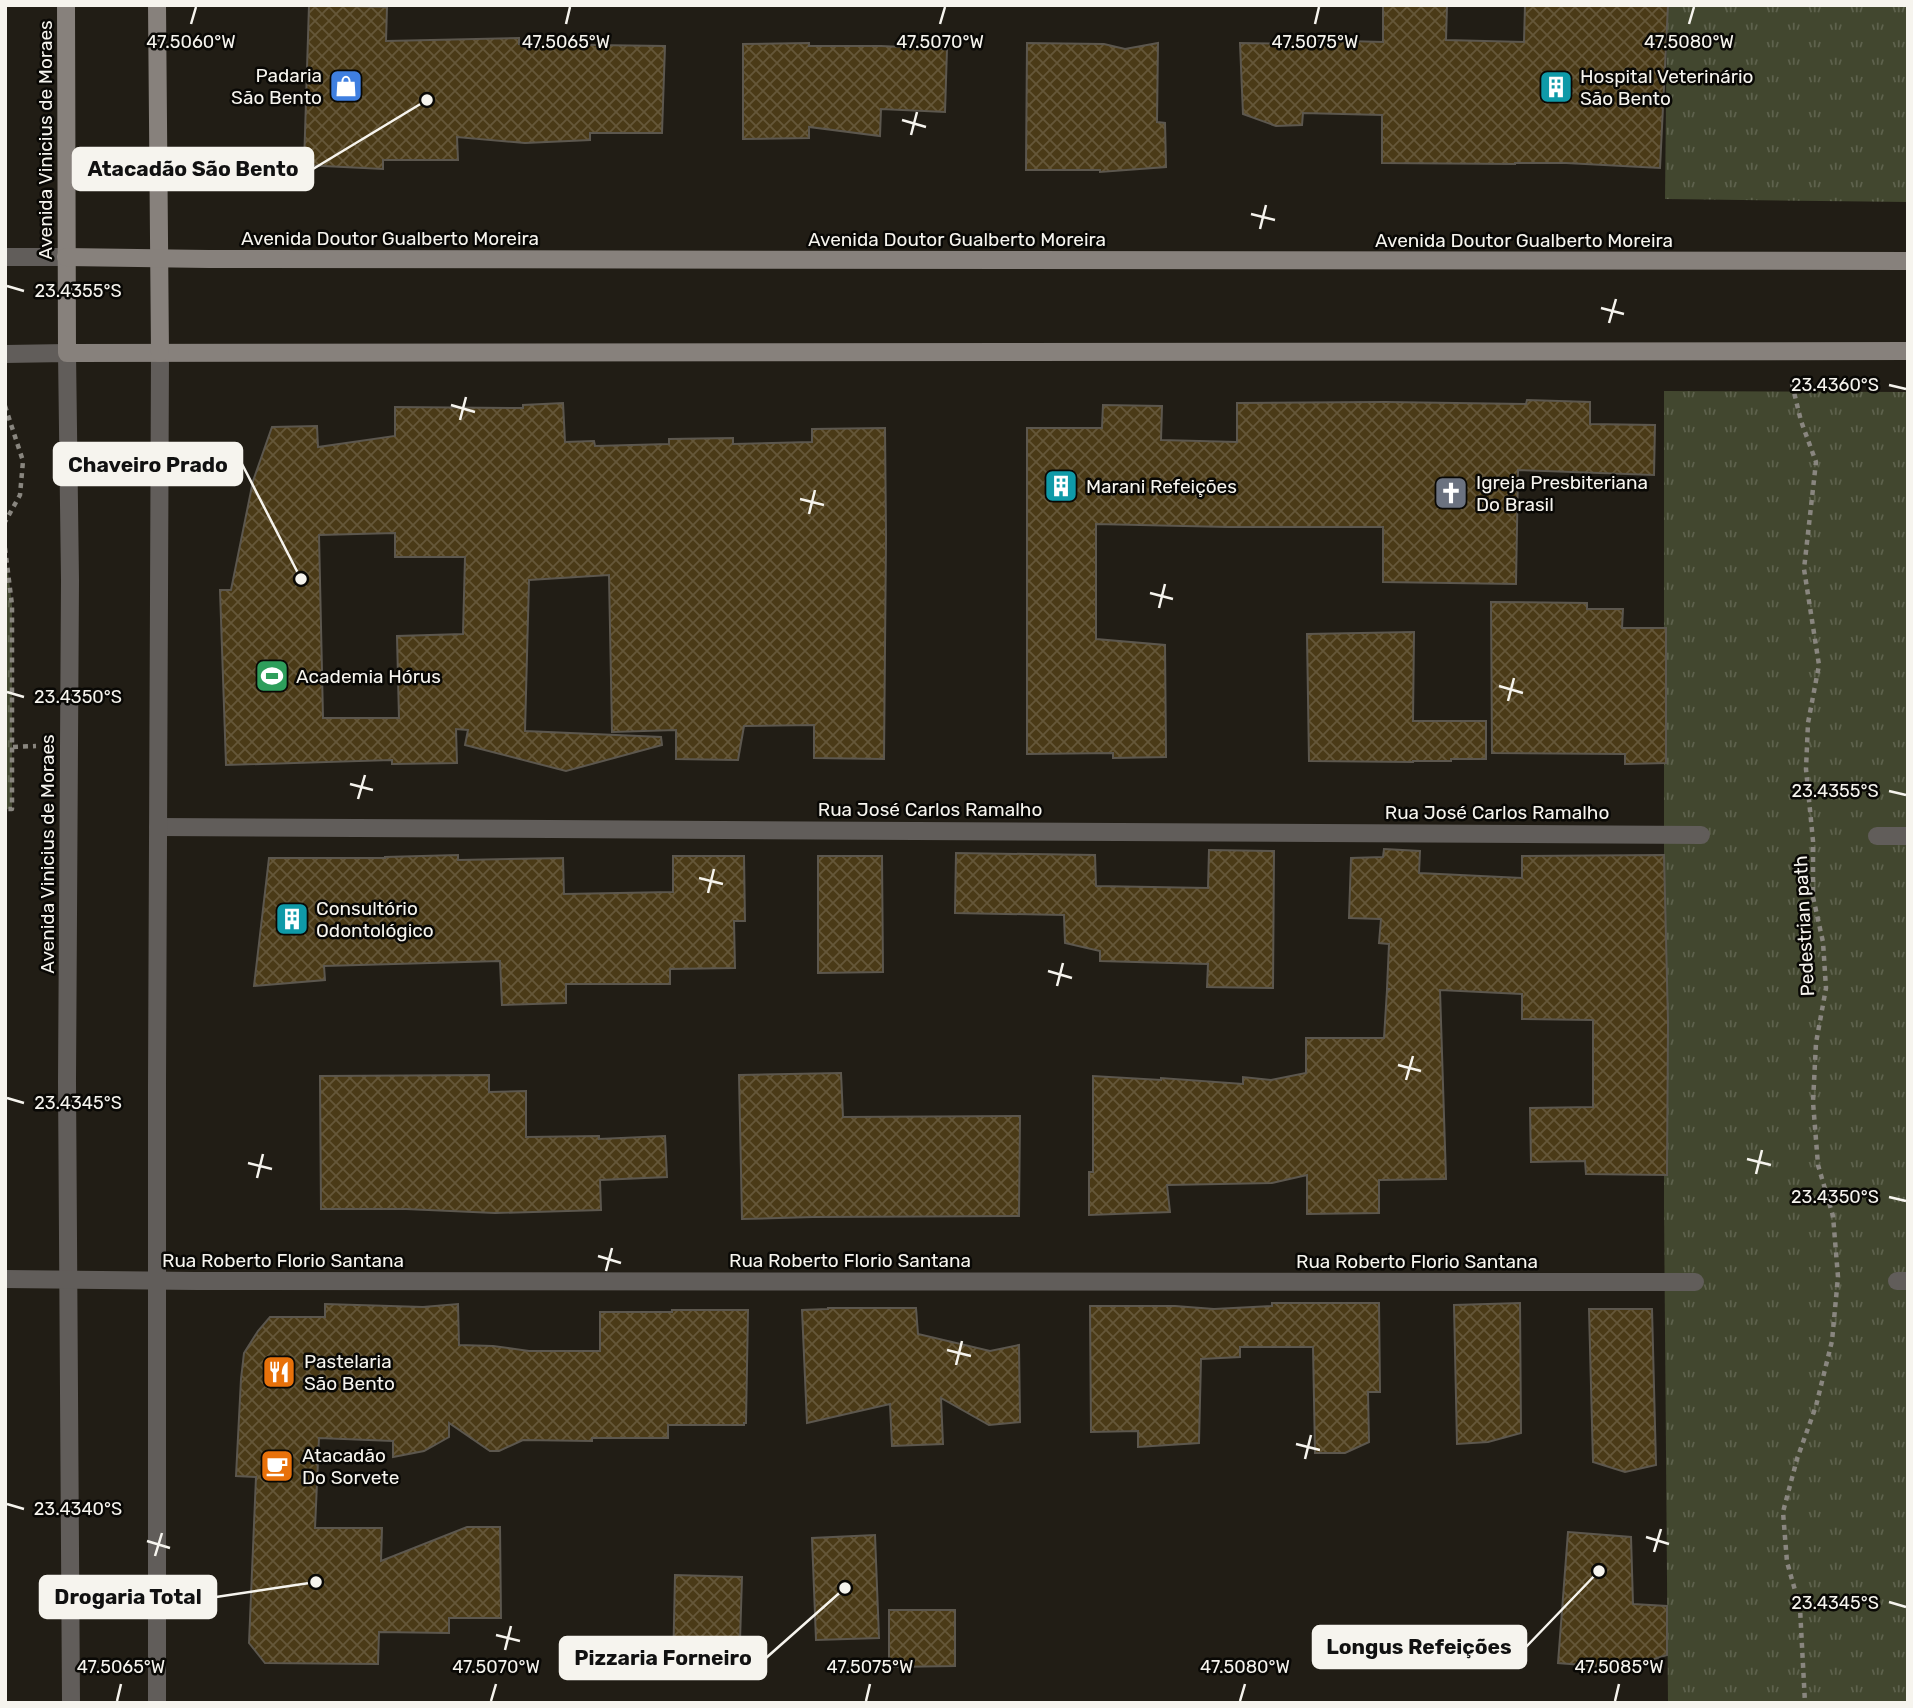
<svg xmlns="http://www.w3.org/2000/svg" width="1913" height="1708" font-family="Rubik,sans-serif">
  <defs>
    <pattern id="park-tufts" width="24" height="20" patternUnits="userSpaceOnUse" patternTransform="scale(1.75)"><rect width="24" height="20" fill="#42472f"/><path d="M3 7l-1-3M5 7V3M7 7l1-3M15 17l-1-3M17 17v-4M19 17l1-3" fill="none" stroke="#5e624d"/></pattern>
    <pattern id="building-cross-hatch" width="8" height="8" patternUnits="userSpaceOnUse" patternTransform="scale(1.75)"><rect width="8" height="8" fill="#4a3a17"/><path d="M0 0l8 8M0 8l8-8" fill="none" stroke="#655739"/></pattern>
  </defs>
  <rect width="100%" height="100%" fill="#211d15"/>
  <g fill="url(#park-tufts)">
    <polygon points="1667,5 1908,5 1908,202 1665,199"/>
    <polygon points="1664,391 1908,392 1908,1703 1668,1703 1664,1206"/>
    <polygon points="5,548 12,605 12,809 5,809"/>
  </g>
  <g fill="url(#building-cross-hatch)" stroke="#5c574e" stroke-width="2" fill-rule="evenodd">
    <polygon points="309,5 387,7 386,41 519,38 519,44 665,46 662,133 590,133 590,140 525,143 457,137 458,160 383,160 383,169 304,165"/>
    <polygon points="1383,5 1447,5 1446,40 1524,42 1525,5 1668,5 1660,168 1566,163 1515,163 1515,164 1382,163 1382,115 1303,113 1302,125 1276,126 1243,114 1240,43 1309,44 1309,40 1383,42"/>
    <polygon points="809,43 809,46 881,46 947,49 945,112 881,109 880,136 809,127 809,138 743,139 743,44"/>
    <polygon points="1027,43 1104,44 1125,49 1158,43 1157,122 1165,123 1166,167 1100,172 1100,170 1026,170"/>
    <polygon points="1527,400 1590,402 1590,424 1655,425 1654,475 1518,470 1516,584 1383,582 1383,527 1228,527 1096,524 1096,639 1165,645 1166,757 1113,758 1113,753 1027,754 1027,428 1102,428 1103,405 1162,406 1161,440 1237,442 1237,403 1385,402 1526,404"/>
    <path d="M563 403 565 442 594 441 595 446 669 444V439L733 438V444L812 442V429L885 428 886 538 884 759 814 758V725L744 726 738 760 676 759V730L612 732 609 575 529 580 525 731 661 737 662 745 566 771 465 745 468 730 456 729 457 763 392 764V760L226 765 220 590H231L253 481 272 427 317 426 318 447 395 436V407L523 408V405ZM395 533V557H465L463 634 397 636 399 718H323L319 535Z"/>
    <polygon points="1491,602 1587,603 1587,609 1623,609 1622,628 1666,628 1666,763 1625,764 1625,754 1492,753"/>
    <polygon points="1414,632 1413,721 1486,721 1486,759 1451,759 1451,761 1413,761 1413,762 1309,761 1307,634"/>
    <polygon points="1384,849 1420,851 1419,873 1522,878 1522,856 1664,855 1668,1022 1667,1175 1586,1174 1585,1161 1531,1162 1530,1108 1593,1107 1593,1020 1522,1019 1522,994 1440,990 1446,1179 1379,1180 1379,1213 1307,1214 1307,1175 1272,1183 1167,1185 1170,1212 1089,1215 1089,1172 1093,1172 1093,1076 1161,1080 1161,1078 1243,1084 1243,1077 1271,1080 1306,1073 1306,1038 1384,1038 1387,990 1390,989 1387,989 1389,944 1379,943 1381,919 1349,918 1351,858 1383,857"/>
    <polygon points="1209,850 1274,851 1273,988 1207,987 1208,964 1100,961 1100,951 1065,943 1064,915 955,913 956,853 1095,855 1096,886 1208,888"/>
    <polygon points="458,855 458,860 563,858 564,894 673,892 673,856 744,856 745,921 734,921 735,968 670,969 670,984 566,984 566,1003 502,1005 500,961 324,966 325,980 254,986 269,858 385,858 385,857"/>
    <polygon points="818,856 882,856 883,972 818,973"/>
    <polygon points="841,1073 843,1117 1020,1116 1019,1216 813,1217 742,1219 739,1075"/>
    <polygon points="489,1075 489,1092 526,1091 526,1137 599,1136 599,1139 665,1136 667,1177 600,1180 601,1210 495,1213 406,1209 321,1209 320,1076"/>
    <polygon points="1272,1303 1379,1303 1380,1392 1368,1392 1369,1442 1345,1453 1315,1453 1313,1347 1240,1347 1240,1357 1201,1359 1199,1443 1138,1447 1138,1431 1091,1432 1090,1306 1175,1306 1214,1309 1272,1306"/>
    <polygon points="1520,1303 1521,1433 1488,1442 1457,1444 1454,1305"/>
    <polygon points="325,1304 423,1307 458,1304 459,1345 493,1346 529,1351 600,1351 600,1312 672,1312 672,1310 748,1310 746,1423 744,1423 744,1425 668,1425 668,1438 592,1438 592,1441 523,1440 499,1451 490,1451 449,1423 449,1437 424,1451 393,1457 393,1441 319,1438 315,1528 382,1528 381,1561 467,1527 500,1527 501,1618 449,1618 449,1633 379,1632 378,1664 265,1663 249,1643 256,1477 236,1476 241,1379 244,1353 258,1331 270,1317 325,1317"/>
    <polygon points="828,1308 916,1308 918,1334 990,1351 1019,1345 1020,1422 989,1425 941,1398 943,1444 892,1446 890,1404 807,1423 802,1310 828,1309"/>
    <polygon points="1589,1309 1652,1309 1656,1465 1625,1472 1593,1462"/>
    <polygon points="1568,1532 1631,1537 1633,1604 1667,1606 1667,1655 1641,1663 1595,1666 1558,1663"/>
    <polygon points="875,1535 879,1638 816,1640 812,1538"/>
    <polygon points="675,1575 742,1577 739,1673 673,1670"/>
    <polygon points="889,1610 955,1610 955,1666 889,1667"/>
  </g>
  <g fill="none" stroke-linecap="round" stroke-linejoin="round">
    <g stroke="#89867f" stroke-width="4.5" stroke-dasharray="5 5" stroke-linecap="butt">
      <polyline points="1792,384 1801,421 1816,462 1804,569 1819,665 1808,723 1806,769 1813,841 1813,897 1823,942 1826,988 1816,1043 1813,1102 1818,1165 1833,1216 1838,1277 1832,1341 1816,1406 1797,1459 1783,1512 1787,1562 1800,1608 1805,1703"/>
      <polyline points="5,406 23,461 20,495 5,522"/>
      <polyline points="5,548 12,605 12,809 5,809"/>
      <polyline points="13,747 36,746"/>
    </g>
    <g stroke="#615d5a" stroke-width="18">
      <polyline points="5,257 66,257"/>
      <polyline points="5,354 67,353 70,580 67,1082 71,1703"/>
      <polyline points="158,827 1701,835"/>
      <polyline points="1877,836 1908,836"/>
      <polyline points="5,1279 196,1281 1695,1282"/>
      <polyline points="1897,1281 1908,1281"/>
      <polyline points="157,1703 157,1085 160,353"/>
    </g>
    <g stroke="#87817c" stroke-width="18">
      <polyline points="66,5 67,353 1908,351"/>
      <polyline points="157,5 160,353"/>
      <polyline points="66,257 209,259 1908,261"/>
    </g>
  </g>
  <path fill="none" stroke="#f6f4ee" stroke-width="2.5" d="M191 24 196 7M566 24 570 7M940 24 945 7M1315 24 1319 7M1689 24 1694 7M902 120 926 127M911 135 917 112M1251 214 1275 220M1260 229 1266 205M7 286 24 291M1601 308 1624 314M1609 323 1616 299M1889 385 1906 389M451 405 475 412M460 420 466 397M800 499 824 505M809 514 815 490M1150 593 1173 599M1159 608 1165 584M1499 686 1523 693M7 692 24 697M1508 701 1514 678M350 784 373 790M1889 791 1906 795M358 799 365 775M699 878 723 884M708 893 714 869M1048 971 1072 978M1057 986 1063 963M1398 1065 1421 1071M1406 1080 1413 1056M7 1098 24 1103M1747 1159 1771 1165M248 1163 272 1169M1756 1174 1762 1150M257 1178 263 1154M1889 1197 1906 1201M598 1256 621 1263M606 1271 612 1248M947 1350 971 1356M956 1365 962 1341M1296 1444 1320 1450M1305 1459 1311 1435M7 1504 24 1509M1646 1537 1669 1544M147 1541 170 1548M1654 1552 1661 1529M155 1556 162 1533M1889 1602 1906 1607M496 1635 520 1641M505 1650 511 1626M117 1701 121 1684M491 1701 496 1684M866 1701 870 1684M1240 1701 1245 1684M1615 1701 1619 1684"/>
  <defs>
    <symbol id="shop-square" viewBox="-11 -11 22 22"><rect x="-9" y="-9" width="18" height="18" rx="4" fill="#3f7fe0" stroke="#090805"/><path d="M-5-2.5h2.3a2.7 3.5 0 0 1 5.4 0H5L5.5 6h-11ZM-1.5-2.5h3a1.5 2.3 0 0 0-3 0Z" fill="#fff"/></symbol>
    <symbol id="building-square" viewBox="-11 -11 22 22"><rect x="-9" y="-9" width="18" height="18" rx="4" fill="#0f9aa8" stroke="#090805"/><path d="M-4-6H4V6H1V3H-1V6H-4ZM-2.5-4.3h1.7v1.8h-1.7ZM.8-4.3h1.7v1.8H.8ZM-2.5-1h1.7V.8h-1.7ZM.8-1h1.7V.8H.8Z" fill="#fff"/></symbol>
    <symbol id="church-square" viewBox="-11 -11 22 22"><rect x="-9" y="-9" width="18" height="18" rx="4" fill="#6b7280" stroke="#090805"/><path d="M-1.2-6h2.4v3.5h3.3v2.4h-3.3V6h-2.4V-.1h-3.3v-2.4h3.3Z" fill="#fff"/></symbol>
    <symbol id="stadium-square" viewBox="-11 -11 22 22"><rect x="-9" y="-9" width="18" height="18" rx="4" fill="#2e9e5b" stroke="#090805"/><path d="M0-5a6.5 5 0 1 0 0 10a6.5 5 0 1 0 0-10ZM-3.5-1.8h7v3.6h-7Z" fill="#fff"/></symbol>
    <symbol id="restaurant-square" viewBox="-11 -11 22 22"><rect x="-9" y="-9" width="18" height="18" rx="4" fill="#e8710a" stroke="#090805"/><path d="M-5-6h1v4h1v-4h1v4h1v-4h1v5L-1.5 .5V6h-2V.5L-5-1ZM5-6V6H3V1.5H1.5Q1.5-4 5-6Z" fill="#fff"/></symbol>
    <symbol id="cafe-square" viewBox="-11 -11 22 22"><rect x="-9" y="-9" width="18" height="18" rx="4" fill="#e8710a" stroke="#090805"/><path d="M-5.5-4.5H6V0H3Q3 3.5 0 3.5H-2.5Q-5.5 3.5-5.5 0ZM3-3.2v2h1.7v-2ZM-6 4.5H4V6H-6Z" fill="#fff"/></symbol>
  </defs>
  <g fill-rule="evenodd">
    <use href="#shop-square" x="327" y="67" width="38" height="38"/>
    <use href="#building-square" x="1537" y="68" width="38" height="38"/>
    <use href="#building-square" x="1042" y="467" width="38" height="38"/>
    <use href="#church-square" x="1432" y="474" width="38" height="38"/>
    <use href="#stadium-square" x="253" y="657" width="38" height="38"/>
    <use href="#building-square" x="273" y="900" width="38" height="38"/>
    <use href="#restaurant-square" x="260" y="1353" width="38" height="38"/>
    <use href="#cafe-square" x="258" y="1447" width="38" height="38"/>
  </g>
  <g text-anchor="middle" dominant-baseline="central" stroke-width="5" stroke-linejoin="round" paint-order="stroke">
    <g font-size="19" fill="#f6f4ee" stroke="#090805" text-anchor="start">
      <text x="322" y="75" text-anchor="end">Padaria<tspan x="322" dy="22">São Bento</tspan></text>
      <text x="1580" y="76">Hospital Veterinário<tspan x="1580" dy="22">São Bento</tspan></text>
      <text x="1476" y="482">Igreja Presbiteriana<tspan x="1476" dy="22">Do Brasil</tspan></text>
      <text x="1086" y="486">Marani Refeições</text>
      <text x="296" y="676">Academia Hórus</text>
      <text x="316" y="908">Consultório<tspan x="316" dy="22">Odontológico</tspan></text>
      <text x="304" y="1361">Pastelaria<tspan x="304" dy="22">São Bento</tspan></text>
      <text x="302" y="1455">Atacadão<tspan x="302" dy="22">Do Sorvete</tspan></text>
    </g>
    <g font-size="19" fill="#f6f4ee" stroke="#090805">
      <text transform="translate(45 140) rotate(-90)">Avenida Vinicius de Moraes</text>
      <text x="390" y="238">Avenida Doutor Gualberto Moreira</text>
      <text x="957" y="239">Avenida Doutor Gualberto Moreira</text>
      <text x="1524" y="240">Avenida Doutor Gualberto Moreira</text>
      <text x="930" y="809">Rua José Carlos Ramalho</text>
      <text x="1497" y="812">Rua José Carlos Ramalho</text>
      <text transform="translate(47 854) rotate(-90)">Avenida Vinicius de Moraes</text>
      <text transform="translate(1804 926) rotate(-93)">Pedestrian path</text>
      <text x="283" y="1260">Rua Roberto Florio Santana</text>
      <text x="850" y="1260">Rua Roberto Florio Santana</text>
      <text x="1417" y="1261">Rua Roberto Florio Santana</text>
    </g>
  </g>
  <g font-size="18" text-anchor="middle" fill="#f6f4ee" stroke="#090805" stroke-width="5" stroke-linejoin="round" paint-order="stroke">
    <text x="191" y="48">47.5060°W</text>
    <text x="566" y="48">47.5065°W</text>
    <text x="940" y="48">47.5070°W</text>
    <text x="1315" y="48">47.5075°W</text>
    <text x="1689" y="48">47.5080°W</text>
    <text x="78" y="297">23.4355°S</text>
    <text x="1835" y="391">23.4360°S</text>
    <text x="78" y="703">23.4350°S</text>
    <text x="1835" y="797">23.4355°S</text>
    <text x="78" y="1109">23.4345°S</text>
    <text x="1835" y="1203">23.4350°S</text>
    <text x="78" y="1515">23.4340°S</text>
    <text x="1835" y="1609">23.4345°S</text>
    <text x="121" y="1673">47.5065°W</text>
    <text x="496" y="1673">47.5070°W</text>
    <text x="870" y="1673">47.5075°W</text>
    <text x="1245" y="1673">47.5080°W</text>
    <text x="1619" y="1673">47.5085°W</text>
  </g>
  <path fill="none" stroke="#f6f4ee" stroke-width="2.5" d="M427 100L313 169M301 579L242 464M316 1582L216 1597M1599 1571L1526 1647M845 1588L766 1658"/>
  <g fill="#f6f4ee" stroke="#090805" stroke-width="2.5">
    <circle cx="427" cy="100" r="7"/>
    <circle cx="301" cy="579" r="7"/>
    <circle cx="316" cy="1582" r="7"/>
    <circle cx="1599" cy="1571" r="7"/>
    <circle cx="845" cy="1588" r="7"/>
  </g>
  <g fill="#f6f4ee" stroke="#f6f4ee" stroke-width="2.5">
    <rect x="73" y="148" width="240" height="42" rx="7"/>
    <rect x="54" y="443" width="188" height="42" rx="7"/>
    <rect x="40" y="1576" width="176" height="42" rx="7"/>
    <rect x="1313" y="1626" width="213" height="42" rx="7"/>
    <rect x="560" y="1637" width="206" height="42" rx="7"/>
  </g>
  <g font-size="21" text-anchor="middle" font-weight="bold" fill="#111">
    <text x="193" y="176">Atacadão São Bento</text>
    <text x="148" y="472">Chaveiro Prado</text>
    <text x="128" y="1604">Drogaria Total</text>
    <text x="1419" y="1654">Longus Refeições</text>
    <text x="663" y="1665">Pizzaria Forneiro</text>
  </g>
  <rect width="1913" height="1708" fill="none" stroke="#f6f4ee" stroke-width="14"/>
</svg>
